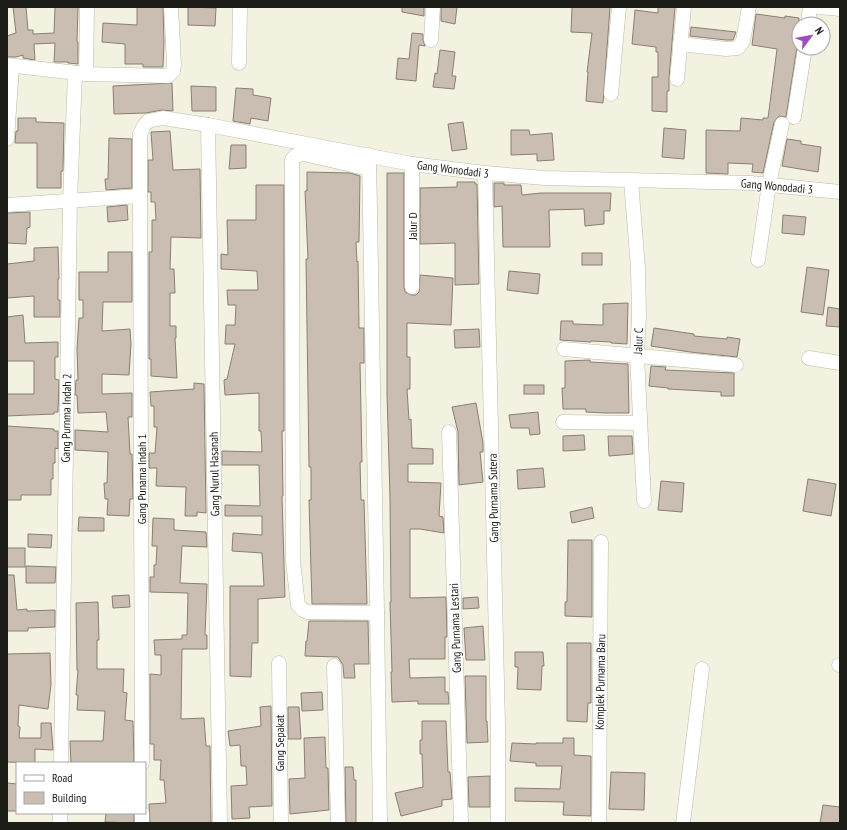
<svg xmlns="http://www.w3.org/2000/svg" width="847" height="830" font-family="'PT Sans Narrow',sans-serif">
  <rect width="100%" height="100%" fill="#f3f2e1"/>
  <g fill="#c9beb1" stroke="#897f72">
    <polygon points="13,7 26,7 28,30 33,30 33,34 54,33 55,7 78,7 77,42 78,42 78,64 68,63 68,62 54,62 55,43 34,44 35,60 23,58 23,55 16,57 7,57 7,36 16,33"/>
    <polygon points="137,7 163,7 164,43 163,67 143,67 143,64 125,64 125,44 102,42 103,23 137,25"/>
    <polygon points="188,7 216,8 215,26 188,25"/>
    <polygon points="402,7 424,7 424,16 402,12"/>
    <polygon points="441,7 457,7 455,24 441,21"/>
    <polygon points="572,7 610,7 603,103 586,101 588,72 587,72 592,33 571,32"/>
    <polygon points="658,7 675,7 669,78 669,91 667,91 667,112 652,111 652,77 658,77 658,52 656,52 656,47 632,44 635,10 658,13"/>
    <polygon points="756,14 785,18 785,16 799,18 799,42 797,47 786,117 779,116 774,122 763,173 752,172 753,164 728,163 728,174 706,173 706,130 740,131 741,118 763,120 763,118 768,118 777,49 752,45"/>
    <polygon points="691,27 736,32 733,40 726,40 690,36"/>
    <polygon points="412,33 423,34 423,40 425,46 419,45 416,81 396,79 398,58 409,59"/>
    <polygon points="440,50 455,52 452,76 456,76 454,89 433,87 435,73 437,74"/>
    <polygon points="172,83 173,111 162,110 146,113 114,114 113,86"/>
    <polygon points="191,86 216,87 216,111 192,111"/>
    <polygon points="236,88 253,89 253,95 271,98 268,121 251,118 250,124 233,121"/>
    <polygon points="18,118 36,118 36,122 64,123 63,171 61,171 61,188 37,188 37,143 15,143 16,131 18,131"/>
    <polygon points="463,122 467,149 452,151 448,124"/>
    <polygon points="664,128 686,130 684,159 662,157"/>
    <polygon points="511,130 529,130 530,135 552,133 554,160 537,161 537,154 511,155"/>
    <polygon points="170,131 173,170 200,169 201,238 171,237 170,269 174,269 175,293 170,293 170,326 176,326 176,338 175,338 177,378 151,376 151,359 149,359 149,252 152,252 152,220 156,220 155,202 151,202 151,192 148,192 148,160 153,160 151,132"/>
    <polygon points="109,138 132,139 132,188 106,190 105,179 108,179"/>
    <polygon points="787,139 801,141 801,144 821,147 818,172 782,166"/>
    <polygon points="231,145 246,145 246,168 229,169"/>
    <polygon points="307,172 350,173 360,176 359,242 356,242 357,262 358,261 359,328 364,328 364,363 360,363 362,462 360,462 361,500 364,500 367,604 312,604 309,500 311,500 311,467 309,467 308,394 306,259 308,259 305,191 307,191"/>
    <polygon points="387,173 404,173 404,287 405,292 412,295 416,295 419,292 420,275 453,278 451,325 407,323 407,357 410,357 410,389 407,389 409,420 411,419 412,448 433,449 433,464 408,464 408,482 441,483 439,516 443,517 444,533 420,529 410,529 410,598 446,597 447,637 445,637 445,659 409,659 410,678 445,677 445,692 448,692 449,704 418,704 418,701 392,702 391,672 392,672 390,602 391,602 390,498 387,393"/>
    <polygon points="457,182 475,182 475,184 477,184 479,284 455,285 455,243 420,244 420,188 457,187"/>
    <polygon points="494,183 504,183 504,185 521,185 522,195 541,193 611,193 610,211 604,211 604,224 585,226 584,209 549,210 550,247 503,247 502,206 494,207"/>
    <polygon points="256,185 284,185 284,431 282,431 283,496 282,496 285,597 258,599 258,643 252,643 251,677 230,676 230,586 264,586 262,553 232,551 233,533 262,535 262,516 225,516 225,505 260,506 259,465 222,465 222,451 262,452 261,431 259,431 259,393 225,395 224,380 227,379 235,344 225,344 226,325 235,325 236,305 228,305 227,290 258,290 257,271 221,269 221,254 228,255 227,220 256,220"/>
    <polygon points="127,205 128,220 108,222 107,207"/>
    <polygon points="30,212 30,227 27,228 26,244 7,243 7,213"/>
    <polygon points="783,215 806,217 804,235 782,233"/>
    <polygon points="58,247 59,279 58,279 58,300 60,300 60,317 34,317 34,296 7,298 7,264 34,261 34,248"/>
    <polygon points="108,252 132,252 132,302 103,302 102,331 130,329 131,344 129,375 102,374 102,394 132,393 132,417 128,417 130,454 132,454 133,499 130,499 129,516 107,515 108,499 105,499 104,483 107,483 108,452 75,450 75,430 108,432 106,412 78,413 77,395 75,395 76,380 78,380 77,349 79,318 83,318 83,300 79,300 79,272 108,272"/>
    <rect x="582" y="253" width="20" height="12"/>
    <polygon points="807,267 829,270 823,315 801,312"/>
    <polygon points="509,271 540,274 538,294 507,290"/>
    <polygon points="628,303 627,344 611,343 611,342 591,341 591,342 560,340 561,321 573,321 573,324 603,325 603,304"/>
    <polygon points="828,307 840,309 840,327 826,326"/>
    <polygon points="23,315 25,343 58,342 58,357 55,357 55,379 59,380 58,412 54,412 54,414 7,416 7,394 34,394 34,361 7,361 7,317"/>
    <polygon points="654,328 694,334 694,336 727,339 727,337 740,339 737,357 690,352 651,346"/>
    <polygon points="479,329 480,347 455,348 454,330"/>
    <polygon points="590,360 590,362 628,364 629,413 605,413 586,412 586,409 563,409 562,388 565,388 565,361"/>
    <polygon points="651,366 666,367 665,370 734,373 734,396 721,396 721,392 668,389 668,388 649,386"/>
    <polygon points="194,383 204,384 206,513 197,512 197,516 185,516 186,487 156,486 157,468 149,468 149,453 155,453 157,427 154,427 154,406 151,406 150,392 194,389"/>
    <rect x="524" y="385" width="20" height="9"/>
    <polygon points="476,403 483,443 483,452 480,452 483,482 459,485 458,432 452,407"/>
    <polygon points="538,412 540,434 530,435 529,428 511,428 509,415"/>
    <polygon points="7,426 54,429 54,431 58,431 58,449 55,448 55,463 53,463 53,479 51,479 51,495 21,495 21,500 7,500"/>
    <polygon points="584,435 585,450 563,451 563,436"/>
    <polygon points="608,436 632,436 633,454 609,456"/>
    <polygon points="543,468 545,487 518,489 517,470"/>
    <polygon points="808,479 836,484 831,516 803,511"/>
    <polygon points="661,481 684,483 682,512 658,510"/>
    <polygon points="592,507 594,518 572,523 570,512"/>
    <polygon points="79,517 104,518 104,531 78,531"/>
    <polygon points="153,518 174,519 174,530 206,532 207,547 182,546 180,583 207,584 205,635 207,635 207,649 182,649 181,719 204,718 206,746 210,746 211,823 150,823 149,804 166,803 164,780 160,780 161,760 154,760 154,744 150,744 150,674 161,675 161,655 155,655 154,640 182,639 182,635 187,635 188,593 150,592 150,577 154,577 154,565 156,565 157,546 152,546"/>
    <polygon points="28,534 52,535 51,548 28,547"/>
    <polygon points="568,540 592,540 592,617 565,616 565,602 567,602"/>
    <rect x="7" y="548" width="18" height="19"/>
    <polygon points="26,566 56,567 55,583 26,583"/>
    <polygon points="7,575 14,575 17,610 27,609 27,611 55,610 55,627 28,628 28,631 7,631"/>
    <polygon points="129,595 130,607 113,608 112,596"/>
    <polygon points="478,597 479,608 463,609 463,598"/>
    <polygon points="98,602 99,640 97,640 97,669 124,669 123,692 127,693 125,720 133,721 134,763 71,763 70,741 103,741 105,711 77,710 78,695 76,695 78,670 77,670 76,603"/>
    <polygon points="309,621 368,621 369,664 354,664 355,678 344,678 343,665 338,657 305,656 306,641 307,641"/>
    <polygon points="483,626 485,660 466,660 464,628"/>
    <polygon points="567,643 591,643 591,703 588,703 587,722 567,721"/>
    <polygon points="515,652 543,652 544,666 542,666 541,690 517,689 518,667 515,667"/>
    <polygon points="50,653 51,685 48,709 19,705 18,726 20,727 19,738 41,738 41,723 51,723 53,750 35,749 35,763 7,762 7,654"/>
    <polygon points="465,676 486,676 486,721 487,721 488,742 467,743"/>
    <polygon points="322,692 323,710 302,711 301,693"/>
    <polygon points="271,706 272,806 249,807 250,818 232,819 231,786 247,785 246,766 241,766 240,745 230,746 228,731 261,726 260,707"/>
    <polygon points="288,707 299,707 301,739 288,739"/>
    <polygon points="422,721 446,721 448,772 450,772 452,799 442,800 442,806 401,816 395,793 423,787 422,754 420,754 420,740 422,740"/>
    <polygon points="325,737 326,768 328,768 329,810 290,814 289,779 305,778 304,738"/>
    <polygon points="563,738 574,738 574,755 591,756 591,816 563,815 564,802 515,801 515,788 560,789 562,766 536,766 536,763 510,761 512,743 536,744 536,743 563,743"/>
    <polygon points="345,767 353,767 354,780 356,780 356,823 346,823"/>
    <polygon points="611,772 645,773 644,810 609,809"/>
    <polygon points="490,776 490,807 469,807 468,777"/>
    <polygon points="7,783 17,784 17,811 7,811"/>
    <polygon points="823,805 840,807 840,823 820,823"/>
    <polygon points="106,813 134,813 134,823 105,822"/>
  </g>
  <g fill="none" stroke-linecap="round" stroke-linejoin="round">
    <defs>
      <g id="minor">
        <polyline points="819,7 840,9"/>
        <polyline points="808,24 810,7"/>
        <polyline points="431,40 433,7"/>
        <polyline points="680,44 726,49 738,48 743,41 749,7"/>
        <polyline points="239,63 240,7"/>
        <polyline points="7,65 86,74 168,76 173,71 174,64 171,7"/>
        <polyline points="86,74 87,7"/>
        <polyline points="677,79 684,7"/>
        <polyline points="611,94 619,7"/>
        <polyline points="794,117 805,48"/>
        <polyline points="208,125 220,823"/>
        <polyline points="7,139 12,66"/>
        <polyline points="369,155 377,613 380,823"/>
        <polyline points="412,164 412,287"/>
        <polyline points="369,169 304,154 295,156 292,160 293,562 298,605 303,610 307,612 377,613"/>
        <polyline points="485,173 498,725 498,823"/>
        <polyline points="631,181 638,268 639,316 637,355 644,501"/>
        <polyline points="7,205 140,196"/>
        <polyline points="758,260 769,184 782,124"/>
        <polyline points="564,349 736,365"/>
        <polyline points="809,358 840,363"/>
        <polyline points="563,422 640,423"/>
        <polyline points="449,432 461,823"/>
        <polyline points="279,663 281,823"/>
        <polyline points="839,665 840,665"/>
        <polyline points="334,666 338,823"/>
        <polyline points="61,763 70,201 75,73"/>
        <polyline points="142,763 140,196 140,134 144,126 148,121 163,118 208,125 412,164 485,173 545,178 751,183 840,192"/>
        <polyline points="142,813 142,823"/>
        <polyline points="60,823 60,813"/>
        <polyline points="599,823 601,542"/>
        <polyline points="683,823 702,669"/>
      </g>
    </defs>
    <use href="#minor" stroke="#bbbaaa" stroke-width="15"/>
    <use href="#minor" stroke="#fff" stroke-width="14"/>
  </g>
  <g text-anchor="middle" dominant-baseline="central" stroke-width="3" stroke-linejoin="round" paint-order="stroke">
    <g font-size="12" fill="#1d1d17" stroke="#fff">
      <text transform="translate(453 169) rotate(7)">Gang Wonodadi 3</text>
      <text transform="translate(777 186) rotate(5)">Gang Wonodadi 3</text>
      <text transform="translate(412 226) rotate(-90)">Jalur D</text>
      <text transform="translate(638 341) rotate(-88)">Jalur C</text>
      <text transform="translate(66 418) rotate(-89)">Gang Purnma Indah 2</text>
      <text transform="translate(214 474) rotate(-91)">Gang Nurul Hasanah</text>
      <text transform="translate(141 479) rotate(-90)">Gang Punama Indah 1</text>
      <text transform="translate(493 498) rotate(-91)">Gang Purnama Sutera</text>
      <text transform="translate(455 628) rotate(-92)">Gang Purnama Lestari</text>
      <text transform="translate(600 682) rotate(-89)">Komplek Purnama Baru</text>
      <text transform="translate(279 743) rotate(-90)">Gang Sepakat</text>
    </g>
  </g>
  <rect width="847" height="830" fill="none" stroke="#1d1d17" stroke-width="16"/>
  <rect x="16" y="762" width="130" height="52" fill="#ffffff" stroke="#a5a5a2"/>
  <rect x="24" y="775" width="20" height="6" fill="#ffffff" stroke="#a5a5a2"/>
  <text x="52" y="782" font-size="12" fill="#1d1d17">Road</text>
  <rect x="24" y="792" width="20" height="12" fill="#c9beb1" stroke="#a5a5a2"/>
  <text x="52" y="802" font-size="12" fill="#1d1d17">Building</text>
  <g transform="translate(811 36) rotate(58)"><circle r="19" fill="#ffffff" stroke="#a5a5a2"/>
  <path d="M0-3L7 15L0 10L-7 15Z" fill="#9f4dbc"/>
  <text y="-6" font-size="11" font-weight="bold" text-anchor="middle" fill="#1d1d17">N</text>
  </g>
</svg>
